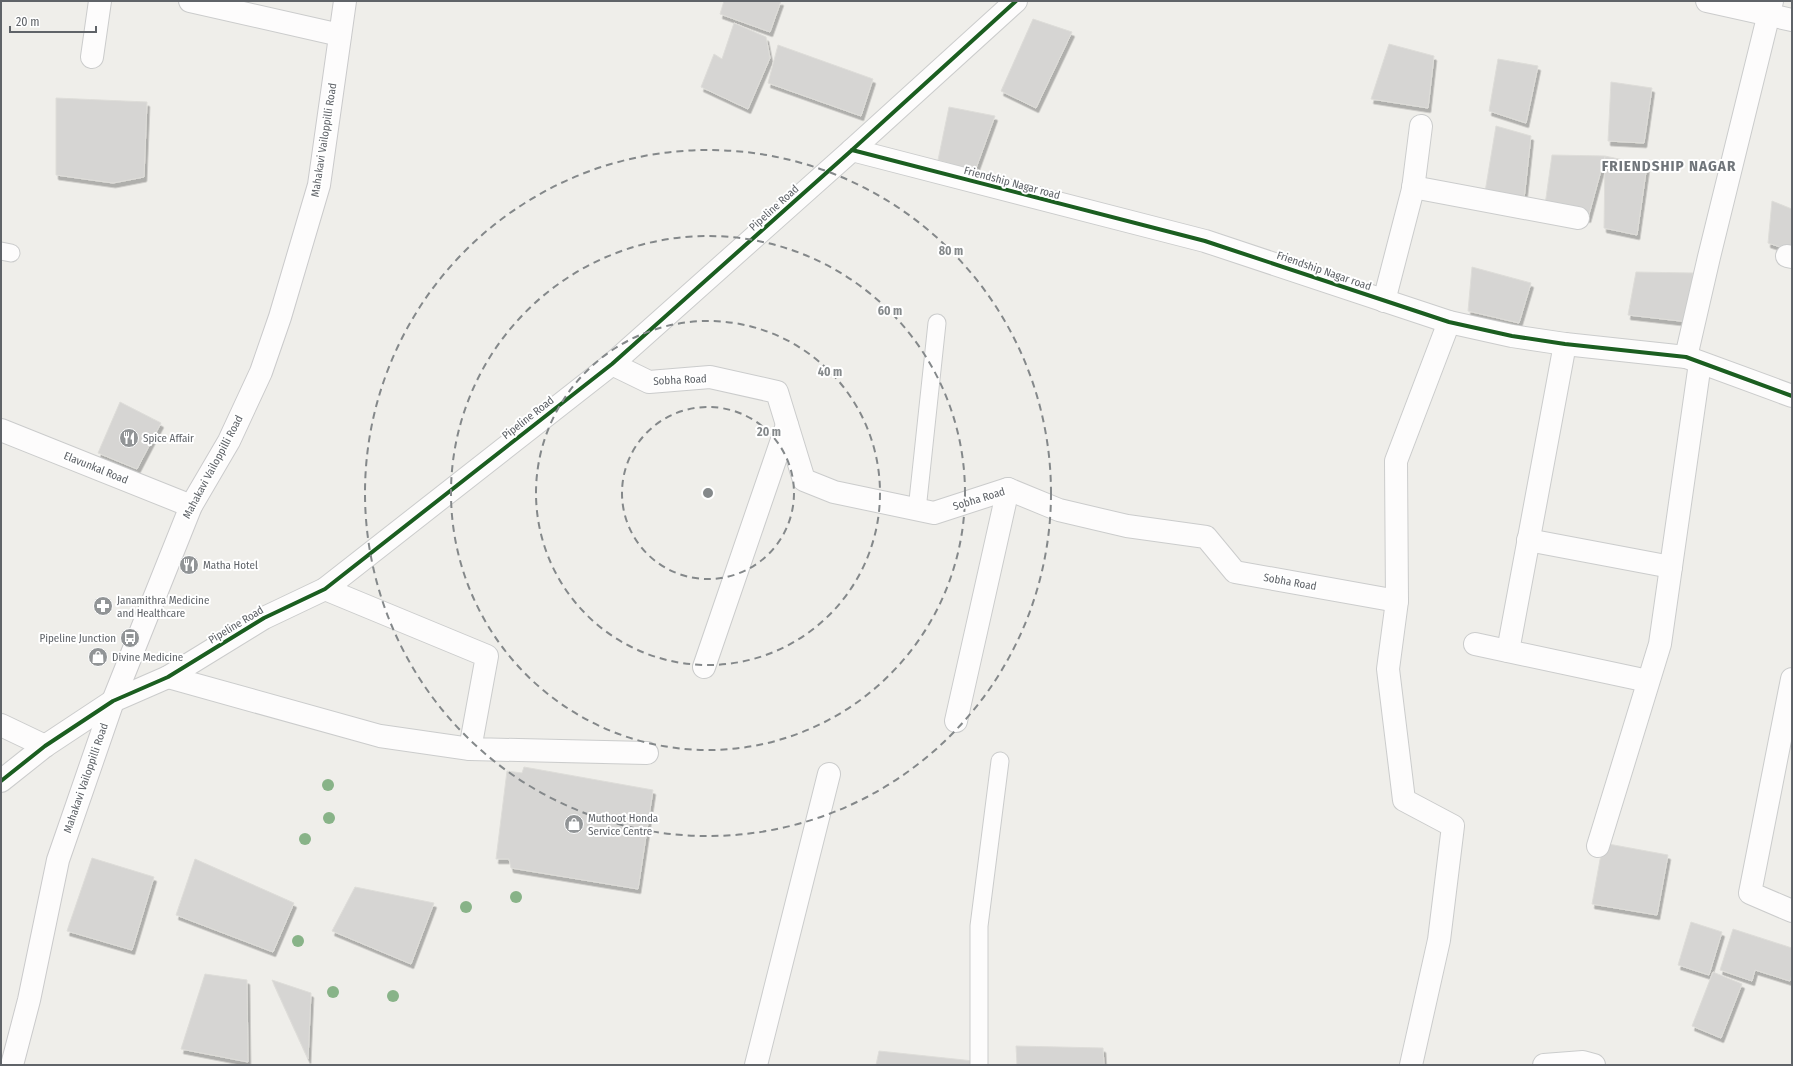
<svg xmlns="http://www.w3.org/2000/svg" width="1793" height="1066" font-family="'Fira Sans Condensed',sans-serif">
  <defs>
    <filter id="shadow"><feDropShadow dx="2.5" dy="4.5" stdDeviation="0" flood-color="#0004"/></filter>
  </defs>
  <rect width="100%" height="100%" fill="#efeeea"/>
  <g fill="#d6d5d3" stroke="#deddd9" filter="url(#shadow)">
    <polygon points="724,1 781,1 770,32 720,14"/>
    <polygon points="1033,19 1072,32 1036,108 1001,91"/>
    <polygon points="734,23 766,37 770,58 748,109 701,87 714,54 722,59"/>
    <polygon points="1389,44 1434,56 1428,108 1371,99"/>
    <polygon points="778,45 873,79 861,116 768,83"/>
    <polygon points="1498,59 1538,66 1526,123 1489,111"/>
    <polygon points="1611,82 1652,88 1644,143 1608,141"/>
    <polygon points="56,98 147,102 144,177 113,183 56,175"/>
    <polygon points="949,107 995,116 975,171 938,160"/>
    <polygon points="1496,126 1531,136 1524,199 1484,198"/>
    <polygon points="1552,155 1605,156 1588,218 1545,205"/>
    <polygon points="1605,156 1647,165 1637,235 1604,228"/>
    <polygon points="1772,201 1792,209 1792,251 1768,243"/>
    <polygon points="1472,267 1531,283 1519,323 1468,311"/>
    <polygon points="1636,272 1693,273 1689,322 1628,315"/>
    <polygon points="120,402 161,423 137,469 98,453"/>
    <polygon points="524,767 653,790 638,889 511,868 509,859 496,859 507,771 522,773"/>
    <polygon points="1603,843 1668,855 1657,915 1592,904"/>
    <polygon points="92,858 154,877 132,950 67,931"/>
    <polygon points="195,859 294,903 273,952 176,915"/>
    <polygon points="355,887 434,903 411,964 332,931"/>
    <polygon points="1691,922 1722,932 1709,975 1678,965"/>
    <polygon points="1733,929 1792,948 1792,974 1790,981 1755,970 1752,981 1720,970"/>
    <polygon points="1713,972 1742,984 1721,1038 1692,1026"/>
    <polygon points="205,974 247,980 248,1062 181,1049"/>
    <polygon points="272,980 311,993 308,1059"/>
    <polygon points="1016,1046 1103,1048 1104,1065 1017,1065"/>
    <polygon points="879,1051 974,1061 974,1065 876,1065"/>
  </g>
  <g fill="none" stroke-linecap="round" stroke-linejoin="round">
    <defs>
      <g id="service">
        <polyline points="1,251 11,253"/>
        <polyline points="917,510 937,323"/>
        <polyline points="979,1065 979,926 1000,761"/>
      </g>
      <g id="minor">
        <polyline points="190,1 340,35"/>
        <polyline points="1707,1 1792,20"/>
        <polyline points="92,57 100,1"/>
        <polyline points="852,150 1205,241 1449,322 1512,336 1565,344 1686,357 1792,396"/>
        <polyline points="1413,187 1578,218"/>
        <polyline points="1787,256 1792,257"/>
        <polyline points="1384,301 1413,189 1421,126"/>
        <polyline points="1686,357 1709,257 1772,1"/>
        <polyline points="612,364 649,382 710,377 777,392 804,480 834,492 934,513 1008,489 1059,510 1127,526 1206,537 1235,572 1397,601"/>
        <polyline points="1,430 191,506"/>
        <polyline points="1528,540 1671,567"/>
        <polyline points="325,589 487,656 470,749 647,753"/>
        <polyline points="1475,644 1648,681"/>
        <polyline points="1508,651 1565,344"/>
        <polyline points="704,667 787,425"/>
        <polyline points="168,677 380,736 470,749"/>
        <polyline points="1792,679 1750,893 1792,911"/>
        <polyline points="956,721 1008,489"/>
        <polyline points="1598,846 1660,644 1700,363"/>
        <polyline points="756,1065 829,774"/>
        <polyline points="1411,1065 1439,940 1453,826 1404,800 1388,669 1397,601 1396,461 1449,322"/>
        <polyline points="1544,1065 1583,1062 1594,1065"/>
      </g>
      <g id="tertiary">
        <polyline points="1,725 45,746"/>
        <polyline points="1,781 45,746 113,701 168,677 264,618 325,589 612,364 852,150 1016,1"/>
      </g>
      <polyline id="secondary" points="12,1065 29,1000 58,860 113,701 191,506 229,441 261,372 280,317 319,185 345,1"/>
    </defs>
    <use href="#service" stroke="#cbcccc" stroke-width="19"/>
    <use href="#minor" stroke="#cbcccc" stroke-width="24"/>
    <use href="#tertiary" stroke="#cbcccc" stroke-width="24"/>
    <use href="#secondary" stroke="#cacacb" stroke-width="24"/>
    <use href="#service" stroke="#fdfcfc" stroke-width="17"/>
    <use href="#minor" stroke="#fdfcfc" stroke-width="22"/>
    <use href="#tertiary" stroke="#fdfcfc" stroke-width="22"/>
    <use href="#secondary" stroke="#fdfcfc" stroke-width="22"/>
    <defs>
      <g id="cycleway">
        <polyline points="852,150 1205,241 1449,322 1512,336 1565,344 1686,357 1792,396"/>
        <polyline points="1,781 45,746 113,701 168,677 264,618 325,589 612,364 852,150 1016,1"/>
      </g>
    </defs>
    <use href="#cycleway" stroke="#fff" stroke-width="6"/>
    <use href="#cycleway" stroke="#1b5e20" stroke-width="4"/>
  </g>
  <g fill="#88b388">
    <circle cx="328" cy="785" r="6"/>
    <circle cx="329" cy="818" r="6"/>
    <circle cx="305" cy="839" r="6"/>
    <circle cx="516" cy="897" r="6"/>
    <circle cx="466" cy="907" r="6"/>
    <circle cx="298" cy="941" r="6"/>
    <circle cx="333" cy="992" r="6"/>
    <circle cx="393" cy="996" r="6"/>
  </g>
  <g fill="none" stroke="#84888a" stroke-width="2" stroke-dasharray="7 5">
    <circle cx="708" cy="493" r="86"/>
    <circle cx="708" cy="493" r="172"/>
    <circle cx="708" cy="493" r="257"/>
    <circle cx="708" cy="493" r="343"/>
  </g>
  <defs>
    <symbol id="restaurant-disc" viewBox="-11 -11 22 22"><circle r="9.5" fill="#919496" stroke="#fff"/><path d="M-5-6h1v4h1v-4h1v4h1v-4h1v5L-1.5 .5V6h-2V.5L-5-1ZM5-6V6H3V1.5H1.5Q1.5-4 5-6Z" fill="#fff"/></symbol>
    <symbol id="pharmacy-disc" viewBox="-11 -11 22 22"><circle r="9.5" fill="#919496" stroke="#fff"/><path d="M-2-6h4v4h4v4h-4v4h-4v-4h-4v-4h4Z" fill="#fff"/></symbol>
    <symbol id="bus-disc" viewBox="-11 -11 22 22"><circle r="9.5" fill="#919496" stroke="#fff"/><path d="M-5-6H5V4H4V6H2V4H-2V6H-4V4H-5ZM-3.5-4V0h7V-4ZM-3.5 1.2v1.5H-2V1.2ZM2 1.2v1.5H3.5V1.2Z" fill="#fff"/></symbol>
    <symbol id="shop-disc" viewBox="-11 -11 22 22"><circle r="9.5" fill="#919496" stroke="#fff"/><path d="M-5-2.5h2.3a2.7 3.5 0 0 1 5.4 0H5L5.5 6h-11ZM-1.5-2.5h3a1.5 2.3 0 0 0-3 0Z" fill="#fff"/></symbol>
  </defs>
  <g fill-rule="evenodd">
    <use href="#restaurant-disc" x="118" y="427" width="22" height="22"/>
    <use href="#restaurant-disc" x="178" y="554" width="22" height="22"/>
    <use href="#pharmacy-disc" x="92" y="595" width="22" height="22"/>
    <use href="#bus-disc" x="119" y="627" width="22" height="22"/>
    <use href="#shop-disc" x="87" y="646" width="22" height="22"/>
    <use href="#shop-disc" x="563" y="813" width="22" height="22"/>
  </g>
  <g text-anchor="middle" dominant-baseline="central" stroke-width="4" stroke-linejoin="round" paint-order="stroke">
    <g font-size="11" fill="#5f6368" stroke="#fff">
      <text transform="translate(324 140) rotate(-81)">Mahakavi Vailoppilli Road</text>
      <text transform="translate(1012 183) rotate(15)">Friendship Nagar road</text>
      <text transform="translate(774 208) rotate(-42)">Pipeline Road</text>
      <text transform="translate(1324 271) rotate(19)">Friendship Nagar road</text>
      <text transform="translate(680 380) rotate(-3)">Sobha Road</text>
      <text transform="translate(528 418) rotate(-38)">Pipeline Road</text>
      <text transform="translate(213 467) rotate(-62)">Mahakavi Vailoppilli Road</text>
      <text transform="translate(96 468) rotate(22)">Elavunkal Road</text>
      <text transform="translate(979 499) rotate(-17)">Sobha Road</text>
      <text transform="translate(1290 582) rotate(10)">Sobha Road</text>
      <text transform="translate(236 625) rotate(-31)">Pipeline Road</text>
      <text transform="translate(86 778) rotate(-71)">Mahakavi Vailoppilli Road</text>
    </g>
    <g font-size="11" fill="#5f6368" stroke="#fff" text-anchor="start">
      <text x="143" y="438">Spice Affair</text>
      <text x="203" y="565">Matha Hotel</text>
      <text x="117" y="600">Janamithra Medicine<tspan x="117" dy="13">and Healthcare</tspan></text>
      <text x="116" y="638" text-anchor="end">Pipeline Junction</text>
      <text x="112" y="657">Divine Medicine</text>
      <text x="588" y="818">Muthoot Honda<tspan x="588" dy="13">Service Centre</tspan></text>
    </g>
    <g font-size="15" font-weight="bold" letter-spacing="1" fill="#70757a" stroke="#fff">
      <text x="1669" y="166">FRIENDSHIP NAGAR</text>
    </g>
  </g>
  <circle cx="708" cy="493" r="6" fill="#84888a" stroke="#fff" stroke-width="2"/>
  <g font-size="12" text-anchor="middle" font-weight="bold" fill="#84888a" stroke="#fff" stroke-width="4" stroke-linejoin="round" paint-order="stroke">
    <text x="951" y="255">80 m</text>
    <text x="890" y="315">60 m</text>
    <text x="830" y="376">40 m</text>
    <text x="769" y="436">20 m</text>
  </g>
  <rect width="1793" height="1066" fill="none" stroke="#5f6368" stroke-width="4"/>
  <path d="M10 26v6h86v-6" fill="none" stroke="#5f6368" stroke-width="2"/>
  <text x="16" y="26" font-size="12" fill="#5f6368" stroke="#ffffff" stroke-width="3" paint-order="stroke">20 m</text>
</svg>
